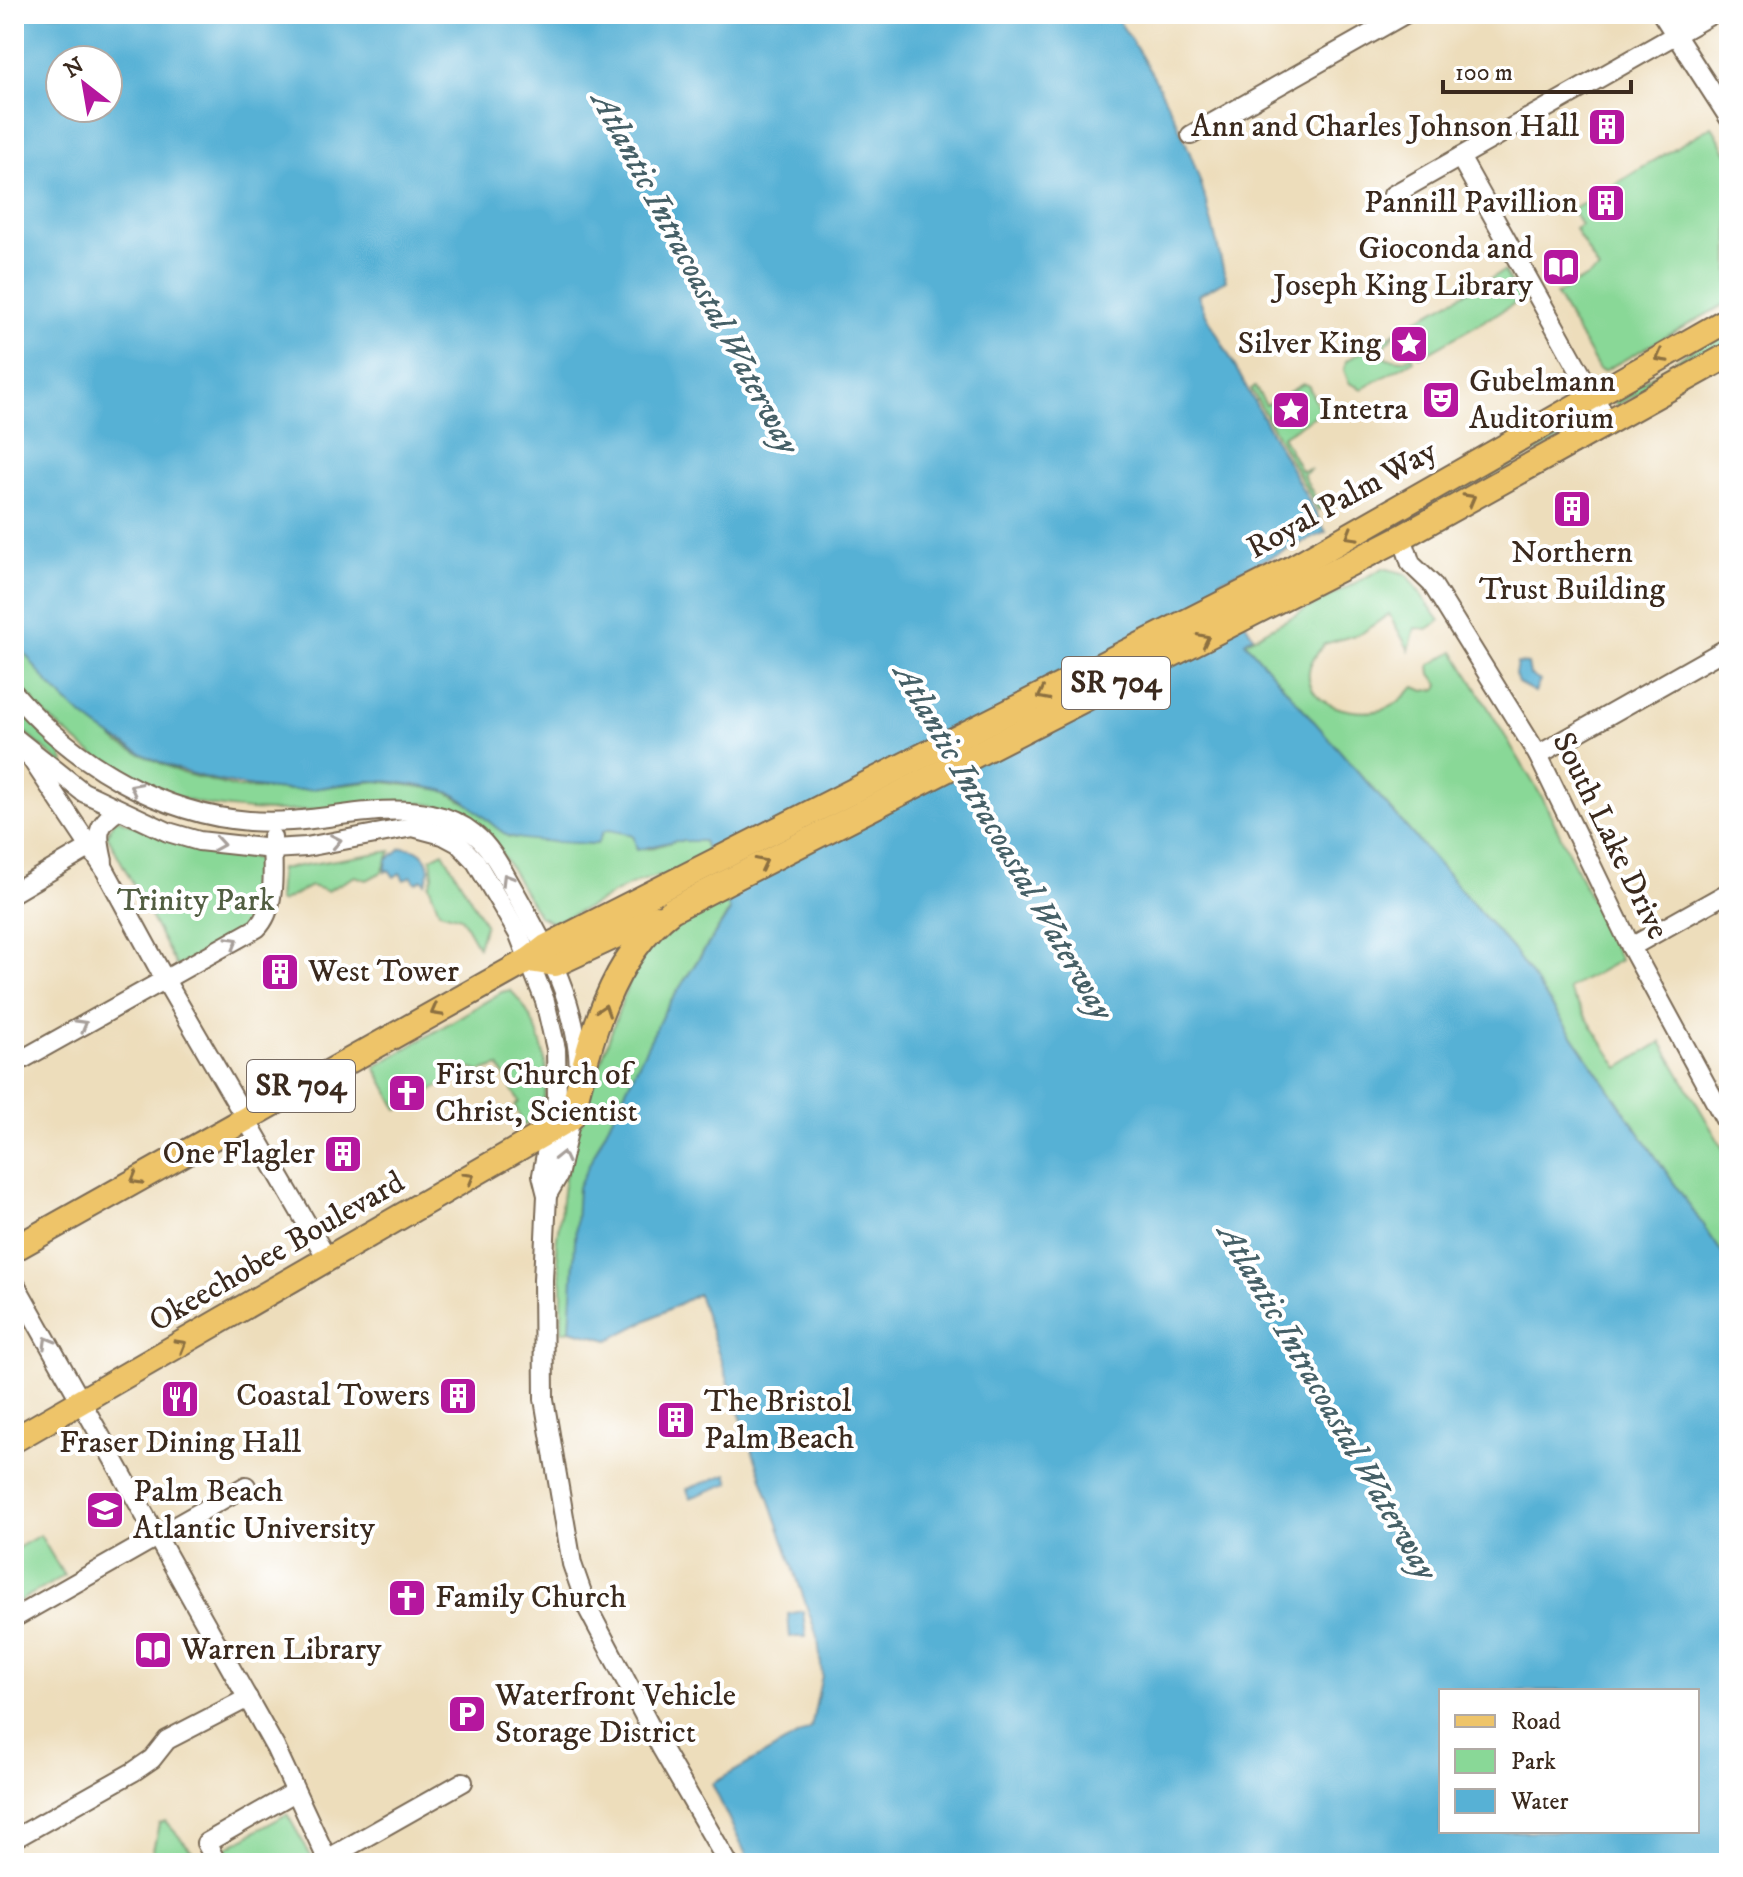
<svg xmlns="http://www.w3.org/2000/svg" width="1743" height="1877" font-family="'IM FELL DW Pica',serif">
  <rect width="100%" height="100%" fill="#fff"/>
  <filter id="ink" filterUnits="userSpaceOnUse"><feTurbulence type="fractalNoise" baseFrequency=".0125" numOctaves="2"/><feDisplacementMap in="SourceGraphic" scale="16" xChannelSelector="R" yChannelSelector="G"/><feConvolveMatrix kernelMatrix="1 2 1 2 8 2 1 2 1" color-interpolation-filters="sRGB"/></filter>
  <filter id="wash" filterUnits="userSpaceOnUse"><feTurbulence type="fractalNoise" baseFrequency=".006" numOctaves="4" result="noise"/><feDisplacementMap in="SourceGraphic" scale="32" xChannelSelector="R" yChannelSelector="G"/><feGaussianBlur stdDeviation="1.8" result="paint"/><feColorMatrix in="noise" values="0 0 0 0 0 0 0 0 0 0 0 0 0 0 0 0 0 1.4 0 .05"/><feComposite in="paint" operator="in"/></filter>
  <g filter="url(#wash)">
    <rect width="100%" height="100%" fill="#edddbb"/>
    <g fill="#89d897" stroke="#62815a" stroke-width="2">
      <polygon points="1712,126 1729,157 1729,302 1604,371 1599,370 1556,295 1599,270 1575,229 1581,225 1572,210"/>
      <polygon points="1504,271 1521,300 1420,357 1418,352 1425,347 1431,332 1404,327"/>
      <polygon points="1729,326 1729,339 1709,357 1617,405 1613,401"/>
      <polygon points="1397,331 1385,346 1386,358 1402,360 1412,356 1414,360 1362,389 1349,383 1344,370 1346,361"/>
      <polygon points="1303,384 1308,385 1321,412 1282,436 1301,471 1311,469 1303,475 1321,508 1318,510 1251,389 1255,387 1266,405"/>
      <polygon points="1584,413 1588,424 1410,521 1414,511"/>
      <path d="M1383 568 1406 574 1440 621 1427 629 1415 628 1409 650 1389 614 1362 633 1324 644C1320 650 1312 659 1310 666 1299 707 1362 720 1390 707 1399 703 1407 693 1415 687L1424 691 1437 689 1439 684 1431 674 1430 665 1454 651 1543 799 1620 960 1568 989 1619 1068 1661 1042 1729 1159V1263L1514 951 1245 642Z"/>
      <path d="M14 636 25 654 119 744 182 773 237 788 297 790 377 781 443 790 478 809 509 837 597 844 602 820 643 826 648 849 674 841H703L730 910 664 1012 609 1340 570 1330 562 1332V1285L556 1245 565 1177 575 1136 633 970 644 951 687 914 701 877C647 870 633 884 587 908 575 913 564 920 551 922L539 916C512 876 499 830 451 810 415 796 375 805 337 808 235 818 149 806 69 735 55 723 19 696 14 679 11 667 14 649 14 636Z"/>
      <polygon points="14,705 57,747 65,763 63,765 14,723"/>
      <polygon points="118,819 163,837 266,861 265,903 252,924 177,967 107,835 113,822"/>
      <polygon points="391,851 382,872 367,880 355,876 327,891 311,886 281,902 278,901 280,869"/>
      <polygon points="443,852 485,924 478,947 461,917 439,911 429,885 433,876 431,858"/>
      <path d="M510 990C542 1019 566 1100 524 1126L515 1106 519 1102 499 1066 479 1072 470 1068 398 1110 375 1067 502 992Z"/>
      <polygon points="40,1535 64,1576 14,1604 14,1550"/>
      <polygon points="287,1814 315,1863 233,1863 226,1852 228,1847"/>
      <polygon points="165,1821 203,1863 150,1863 159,1824"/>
    </g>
    <g fill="#57b1d5" stroke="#496e7a" stroke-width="2" fill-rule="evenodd">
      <path d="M14 14H1114C1148 63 1180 121 1199 178 1210 211 1217 246 1226 280L1198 295 1205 312 1326 532 1220 580 1253 636 1245 642 1514 951 1729 1263V1863H750L712 1784 811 1728 822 1675 818 1639 698 1294 609 1340 570 1330 578 1187 664 1012 730 911 703 841H674L637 850 633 835 609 830 603 832 597 844C580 843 518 842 507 835 483 821 467 794 437 789 418 786 397 781 377 781 349 780 321 791 293 790 180 787 73 736 14 636ZM60 60H108V108H60ZM1441 1691H1697V1831H1441Z"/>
      <polygon points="1517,663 1528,664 1530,675 1540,681 1535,692 1518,683 1515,674"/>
      <path d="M401 848C423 846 435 864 425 883L422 879 416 883 411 876 404 880 400 873 394 877 389 870 385 872 387 860Z"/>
      <polygon points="727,1474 730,1483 690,1498 687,1489"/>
      <polygon points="803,1611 806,1637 790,1637 788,1614"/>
    </g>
  </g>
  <g filter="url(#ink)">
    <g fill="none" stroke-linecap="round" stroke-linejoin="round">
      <defs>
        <g id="minor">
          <polyline points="1662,14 1729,118"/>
          <polyline points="1191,135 1405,14"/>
          <polyline points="1460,157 1608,422"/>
          <polyline points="1393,195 1712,14"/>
          <polyline points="1402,537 1411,564 1432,584 1538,755 1631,947 1729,1127"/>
          <path d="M14 693C82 773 185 829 291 821 335 818 387 804 431 814 446 817 462 824 474 834 493 849 504 874 516 894 548 951 577 1002 579 1069"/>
          <polyline points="14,737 83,792 168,832 199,841 272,849 306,847 413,827 443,835 458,843 476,862 519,935 545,1001 556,1049 557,1097 542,1175 547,1195 543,1280 544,1399 572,1564 587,1607 662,1749 728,1863"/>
          <polyline points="1538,755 1729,647"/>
          <polyline points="30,757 104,868 165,980 328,1260"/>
          <path d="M103 861C97 835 95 825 119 810"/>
          <polyline points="14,892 89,848"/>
          <polyline points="1631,947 1729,892"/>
          <path d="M14 1064 257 928C278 907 272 865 272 837"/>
          <polyline points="547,1195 558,1176 571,1118"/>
          <polyline points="14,1282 275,1747 329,1863"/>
          <polyline points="14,1618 246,1486"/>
          <polyline points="14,1839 133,1772 152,1759 167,1740 248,1698"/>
          <polyline points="327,1859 463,1782"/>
          <polyline points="217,1863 206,1843 295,1792"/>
        </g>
        <g id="major">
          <polyline points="529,960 555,964 656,917"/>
          <polyline points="14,1249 529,960 546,947 1294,567 1729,319"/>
          <path d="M14 1440 571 1118C589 1044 609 958 672 910L1402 537 1729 355"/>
        </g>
      </defs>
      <use href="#minor" stroke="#796955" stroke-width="22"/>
      <use href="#major" stroke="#796955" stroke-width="28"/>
      <use href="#minor" stroke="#fff" stroke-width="18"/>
      <use href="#major" stroke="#eec469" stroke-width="24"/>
    </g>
    <defs><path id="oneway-chevron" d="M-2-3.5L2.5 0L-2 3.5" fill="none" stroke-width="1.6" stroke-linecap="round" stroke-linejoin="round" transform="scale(2)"/></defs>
    <g stroke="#8c6f40">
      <use href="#oneway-chevron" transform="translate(1661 357) rotate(151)"/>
      <use href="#oneway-chevron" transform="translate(1470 499) rotate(-29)"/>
      <use href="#oneway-chevron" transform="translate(1351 535) rotate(150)"/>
      <use href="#oneway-chevron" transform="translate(1204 639) rotate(-27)"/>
      <use href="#oneway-chevron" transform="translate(1043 695) rotate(153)"/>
      <use href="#oneway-chevron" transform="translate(762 863) rotate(-27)"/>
      <use href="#oneway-chevron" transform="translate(604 1010) rotate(-71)"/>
      <use href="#oneway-chevron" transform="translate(436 1011) rotate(151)"/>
      <use href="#oneway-chevron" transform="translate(469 1178) rotate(-30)"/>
      <use href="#oneway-chevron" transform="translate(136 1179) rotate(150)"/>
      <use href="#oneway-chevron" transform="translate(181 1345) rotate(-30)"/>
    </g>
    <g stroke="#a79f9a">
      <use href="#oneway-chevron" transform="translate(135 788) rotate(-152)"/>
      <use href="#oneway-chevron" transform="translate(336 841) rotate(-11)"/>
      <use href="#oneway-chevron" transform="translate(219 844) rotate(9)"/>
      <use href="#oneway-chevron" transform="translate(507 879) rotate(-121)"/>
      <use href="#oneway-chevron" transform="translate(233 942) rotate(-30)"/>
      <use href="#oneway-chevron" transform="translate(82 1025) rotate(-30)"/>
      <use href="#oneway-chevron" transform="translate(562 1157) rotate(-77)"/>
      <use href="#oneway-chevron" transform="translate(48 1342) rotate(-120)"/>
    </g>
  </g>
  <defs>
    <symbol id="building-square" viewBox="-11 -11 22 22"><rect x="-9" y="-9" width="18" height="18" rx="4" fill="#b5179e" stroke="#fff"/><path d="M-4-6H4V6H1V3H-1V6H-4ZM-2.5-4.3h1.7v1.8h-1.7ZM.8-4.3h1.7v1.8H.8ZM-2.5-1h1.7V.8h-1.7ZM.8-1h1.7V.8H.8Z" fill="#fff"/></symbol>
    <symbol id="library-square" viewBox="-11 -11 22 22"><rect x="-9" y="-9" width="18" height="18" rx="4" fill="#b5179e" stroke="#fff"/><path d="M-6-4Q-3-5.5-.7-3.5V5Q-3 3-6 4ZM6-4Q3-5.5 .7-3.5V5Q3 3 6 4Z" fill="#fff"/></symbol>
    <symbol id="sight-square" viewBox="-11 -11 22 22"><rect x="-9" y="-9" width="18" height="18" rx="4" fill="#b5179e" stroke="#fff"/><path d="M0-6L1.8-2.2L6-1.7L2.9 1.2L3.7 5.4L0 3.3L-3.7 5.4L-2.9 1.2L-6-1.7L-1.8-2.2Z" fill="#fff"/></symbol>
    <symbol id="theatre-square" viewBox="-11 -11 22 22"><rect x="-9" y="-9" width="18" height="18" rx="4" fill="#b5179e" stroke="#fff"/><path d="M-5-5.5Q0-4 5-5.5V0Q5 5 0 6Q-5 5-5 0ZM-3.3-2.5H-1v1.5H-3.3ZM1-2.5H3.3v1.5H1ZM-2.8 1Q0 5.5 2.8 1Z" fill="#fff"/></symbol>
    <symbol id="church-square" viewBox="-11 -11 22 22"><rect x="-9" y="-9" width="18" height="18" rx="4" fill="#b5179e" stroke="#fff"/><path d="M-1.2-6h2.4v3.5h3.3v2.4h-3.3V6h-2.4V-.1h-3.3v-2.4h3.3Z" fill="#fff"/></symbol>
    <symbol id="restaurant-square" viewBox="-11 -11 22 22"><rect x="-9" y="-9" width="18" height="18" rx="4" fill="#b5179e" stroke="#fff"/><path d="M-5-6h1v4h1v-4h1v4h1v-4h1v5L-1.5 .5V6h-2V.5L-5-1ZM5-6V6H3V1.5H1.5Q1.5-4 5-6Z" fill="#fff"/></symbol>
    <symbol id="university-square" viewBox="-11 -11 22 22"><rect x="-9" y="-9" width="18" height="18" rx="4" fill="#b5179e" stroke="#fff"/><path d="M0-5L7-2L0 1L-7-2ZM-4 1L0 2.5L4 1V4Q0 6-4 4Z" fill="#fff"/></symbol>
    <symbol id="parking-square" viewBox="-11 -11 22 22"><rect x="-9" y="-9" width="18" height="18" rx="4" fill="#b5179e" stroke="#fff"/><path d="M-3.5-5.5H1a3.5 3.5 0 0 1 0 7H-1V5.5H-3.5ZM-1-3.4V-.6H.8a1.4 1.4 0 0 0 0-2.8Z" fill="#fff"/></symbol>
  </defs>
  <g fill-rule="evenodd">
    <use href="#building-square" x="1585" y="105" width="44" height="44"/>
    <use href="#building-square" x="1584" y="181" width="44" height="44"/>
    <use href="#library-square" x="1539" y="245" width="44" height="44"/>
    <use href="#sight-square" x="1387" y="322" width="44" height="44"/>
    <use href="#theatre-square" x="1419" y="378" width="44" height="44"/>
    <use href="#sight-square" x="1269" y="388" width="44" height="44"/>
    <use href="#building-square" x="1550" y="487" width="44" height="44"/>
    <use href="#building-square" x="258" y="950" width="44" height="44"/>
    <use href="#church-square" x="385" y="1071" width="44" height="44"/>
    <use href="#building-square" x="321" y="1132" width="44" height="44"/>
    <use href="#building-square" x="436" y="1374" width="44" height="44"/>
    <use href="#restaurant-square" x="158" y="1377" width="44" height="44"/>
    <use href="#building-square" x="654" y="1398" width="44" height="44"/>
    <use href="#university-square" x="83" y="1488" width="44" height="44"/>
    <use href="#church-square" x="385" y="1576" width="44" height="44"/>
    <use href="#library-square" x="131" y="1628" width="44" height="44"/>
    <use href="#parking-square" x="445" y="1692" width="44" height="44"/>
  </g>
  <g text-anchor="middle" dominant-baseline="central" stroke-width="8" stroke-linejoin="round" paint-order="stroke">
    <g fill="#fff" stroke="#766a62" stroke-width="2">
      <rect x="1062" y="657" width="108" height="52" rx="6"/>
      <rect x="247" y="1060" width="108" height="52" rx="6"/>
    </g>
    <g font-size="30" font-weight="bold" fill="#3b2a1e">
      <text x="1116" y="683">SR 704</text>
      <text x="301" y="1086">SR 704</text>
    </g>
    <g font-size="32" fill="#3b2a1e" stroke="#fff" text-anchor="start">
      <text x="1579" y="127" text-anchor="end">Ann and Charles Johnson Hall</text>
      <text x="1578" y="203" text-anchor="end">Pannill Pavillion</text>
      <text x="1533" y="249" text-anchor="end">Gioconda and<tspan x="1533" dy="37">Joseph King Library</tspan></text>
      <text x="1381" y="344" text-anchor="end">Silver King</text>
      <text x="1469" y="382">Gubelmann<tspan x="1469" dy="37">Auditorium</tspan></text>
      <text x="1319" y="410">Intetra</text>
      <text x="1572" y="553" text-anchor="middle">Northern<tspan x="1572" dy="37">Trust Building</tspan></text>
      <text x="308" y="972">West Tower</text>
      <text x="435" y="1075">First Church of<tspan x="435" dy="37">Christ, Scientist</tspan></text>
      <text x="315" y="1154" text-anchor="end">One Flagler</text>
      <text x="430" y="1396" text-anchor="end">Coastal Towers</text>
      <text x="704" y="1402">The Bristol<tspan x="704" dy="37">Palm Beach</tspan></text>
      <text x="180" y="1443" text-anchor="middle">Fraser Dining Hall</text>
      <text x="133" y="1492">Palm Beach<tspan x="133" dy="37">Atlantic University</tspan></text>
      <text x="435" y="1598">Family Church</text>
      <text x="181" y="1650">Warren Library</text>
      <text x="495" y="1696">Waterfront Vehicle<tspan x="495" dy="37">Storage District</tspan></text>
    </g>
    <g font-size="32" fill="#3b2a1e" stroke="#fff">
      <text transform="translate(1342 500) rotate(-29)">Royal Palm Way</text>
      <text transform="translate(1610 836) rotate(64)">South Lake Drive</text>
      <text transform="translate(277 1252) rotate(-30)">Okeechobee Boulevard</text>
    </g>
    <g font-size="32" fill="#525e42" stroke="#fff">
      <text x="196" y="901">Trinity Park</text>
    </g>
    <g font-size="34" font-style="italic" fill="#466067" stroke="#fff">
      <text transform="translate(695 273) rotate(62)">Atlantic Intracoastal Waterway</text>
      <text transform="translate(1003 842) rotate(60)">Atlantic Intracoastal Waterway</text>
      <text transform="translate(1327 1402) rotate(60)">Atlantic Intracoastal Waterway</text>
    </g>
  </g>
  <rect width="1743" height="1877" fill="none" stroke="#fff" stroke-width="48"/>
  <rect x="1439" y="1689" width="260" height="144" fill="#ffffff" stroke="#b1aaa5" stroke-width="2"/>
  <rect x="1455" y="1715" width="40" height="12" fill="#eec469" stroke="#b1aaa5" stroke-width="2"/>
  <text x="1511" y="1729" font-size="24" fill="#3b2a1e">Road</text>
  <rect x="1455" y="1749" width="40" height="24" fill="#89d897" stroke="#b1aaa5" stroke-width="2"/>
  <text x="1511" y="1769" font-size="24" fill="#3b2a1e">Park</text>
  <rect x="1455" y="1789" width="40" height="24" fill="#57b1d5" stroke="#b1aaa5" stroke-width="2"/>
  <text x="1511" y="1809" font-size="24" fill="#3b2a1e">Water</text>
  <g transform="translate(84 84) rotate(329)"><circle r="38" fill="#ffffff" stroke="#b1aaa5" stroke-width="2"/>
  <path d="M0-6L14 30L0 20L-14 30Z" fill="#b5179e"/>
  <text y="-12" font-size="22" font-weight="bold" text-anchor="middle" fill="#3b2a1e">N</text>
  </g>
  <path d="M1443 80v12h188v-12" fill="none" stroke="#3b2a1e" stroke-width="4"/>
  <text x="1455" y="80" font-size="24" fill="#3b2a1e" stroke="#ffffff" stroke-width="6" paint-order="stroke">100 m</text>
</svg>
